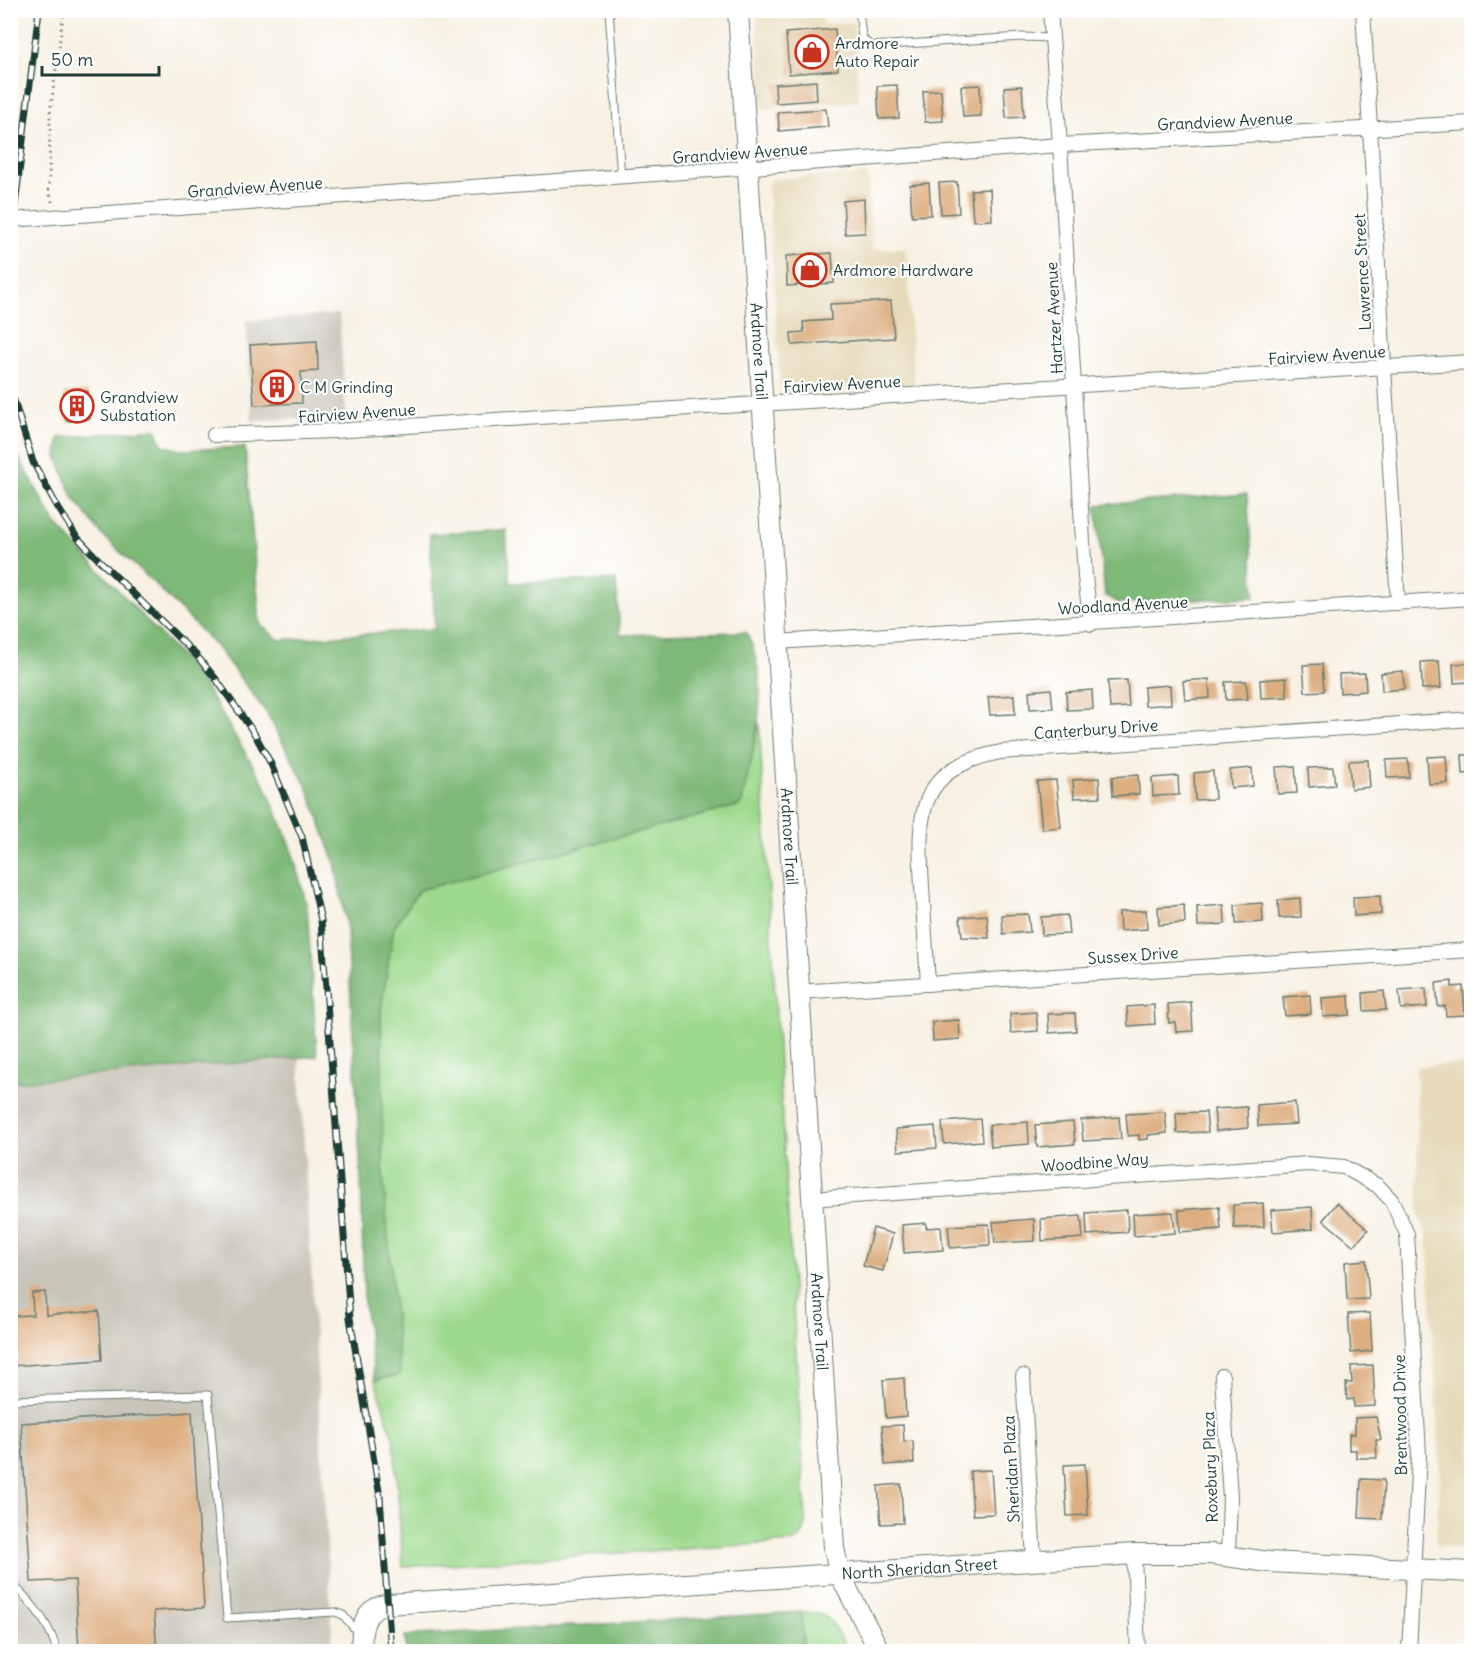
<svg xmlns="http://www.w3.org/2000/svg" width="1482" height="1662" font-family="Delius,sans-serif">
  <rect width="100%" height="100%" fill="#fff"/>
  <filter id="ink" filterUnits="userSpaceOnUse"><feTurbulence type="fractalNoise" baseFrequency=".0167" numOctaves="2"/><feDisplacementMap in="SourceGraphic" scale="12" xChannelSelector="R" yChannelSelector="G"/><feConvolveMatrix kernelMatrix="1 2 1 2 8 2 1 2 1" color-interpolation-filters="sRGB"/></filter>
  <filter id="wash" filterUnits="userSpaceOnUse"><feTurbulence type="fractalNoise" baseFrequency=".008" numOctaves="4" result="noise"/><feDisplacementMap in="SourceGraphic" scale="24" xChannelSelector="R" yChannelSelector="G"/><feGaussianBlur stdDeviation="1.35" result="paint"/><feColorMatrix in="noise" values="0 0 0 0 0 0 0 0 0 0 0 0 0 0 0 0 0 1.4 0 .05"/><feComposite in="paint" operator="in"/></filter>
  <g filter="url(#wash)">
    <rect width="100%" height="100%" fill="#f8f1e3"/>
    <g fill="#e6daba">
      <polygon points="756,11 821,11 822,24 854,23 859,101 762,109"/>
      <polygon points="868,174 872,249 906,248 914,384 785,391 780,386 768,184 772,179"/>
      <polygon points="1471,1063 1472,1063 1471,1549 1436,1546 1440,1466 1427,1235 1419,1214 1416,1067"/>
    </g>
    <g fill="#c8c4b8">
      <polygon points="339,314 346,416 252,421 246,321"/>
      <polygon points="299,1057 333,1651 11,1652 11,1082"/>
    </g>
    <g fill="#9dd98d" stroke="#5e8b60" stroke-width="1.5">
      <polygon points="759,722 806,1524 802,1536 794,1542 403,1567 394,1441 375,1380 399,1375 383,1176 381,1008 394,927 419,890 741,805"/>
      <path d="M801 1612C834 1611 833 1626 848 1651H804Z"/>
    </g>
    <g fill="#7eb978" stroke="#4e7b56" stroke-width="1.5">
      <path d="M156 429 162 445 182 450 245 447 260 624 279 640 435 629 430 534 506 530 510 583 616 580 620 635 746 632C774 684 753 750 741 805L419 890 394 927 381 1008 383 1176 400 1375 375 1380 364 1304 361 1176 347 929 335 863 308 789 266 712 216 646 154 583 102 535 73 497 57 457 59 438Z"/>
      <polygon points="10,441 55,523 197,674 265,785 290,844 307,906 317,1056 11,1082"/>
      <polygon points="1247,494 1255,597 1119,603 1105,595 1096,505"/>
      <polygon points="801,1612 804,1651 406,1651 405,1636"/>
    </g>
    <g id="blocks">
      <g fill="#ddae80">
        <polygon points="835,29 838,70 789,74 786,33"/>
        <polygon points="816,81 817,100 776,103 775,84"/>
        <polygon points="897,85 899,118 879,119 877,86"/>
        <polygon points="980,85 981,116 963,117 961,86"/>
        <polygon points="1022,86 1024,117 1006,118 1004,87"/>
        <polygon points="941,90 943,121 925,122 923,91"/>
        <polygon points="826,109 828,127 779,131 778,112"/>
        <polygon points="957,182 959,213 941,214 939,183"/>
        <polygon points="929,183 931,215 912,216 910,185"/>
        <polygon points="990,189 992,220 973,221 971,190"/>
        <polygon points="864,199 865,233 845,234 843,201"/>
        <polygon points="832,253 834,283 787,286 786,256"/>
        <polygon points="891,301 894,338 792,345 791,333 804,332 803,322 831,320 830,304"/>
        <polygon points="317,341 318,371 301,372 302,403 254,405 250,345"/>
        <polygon points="88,391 90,419 66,421 64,393"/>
        <polygon points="1439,661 1441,688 1422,689 1421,662"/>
        <polygon points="1472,663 1472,682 1454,683 1453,664"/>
        <polygon points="1322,664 1324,691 1305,692 1303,665"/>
        <polygon points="1403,671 1404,689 1382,691 1381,673"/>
        <polygon points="1365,673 1366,691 1340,693 1339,674"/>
        <polygon points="1286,678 1287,697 1261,698 1260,680"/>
        <polygon points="1209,679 1210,698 1185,700 1183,681"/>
        <polygon points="1127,680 1129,707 1110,708 1108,681"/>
        <polygon points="1246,681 1248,699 1226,700 1225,682"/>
        <polygon points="1170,685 1171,704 1145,706 1144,687"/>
        <polygon points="1051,689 1053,708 1030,709 1029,691"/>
        <polygon points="1092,690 1093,709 1067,710 1066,692"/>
        <polygon points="1014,695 1015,714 990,715 988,697"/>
        <polygon points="1462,755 1472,755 1472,773 1463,774"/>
        <polygon points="1446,756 1448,783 1429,784 1427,757"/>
        <polygon points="1408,759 1409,777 1387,778 1386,760"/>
        <polygon points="1368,760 1370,787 1351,789 1349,761"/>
        <polygon points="1295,766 1297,793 1278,794 1276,767"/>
        <polygon points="1333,767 1335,785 1309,787 1308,768"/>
        <polygon points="1252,768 1253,786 1231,788 1230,770"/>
        <polygon points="1213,771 1215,799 1195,800 1194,773"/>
        <polygon points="1138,775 1139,794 1113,796 1112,777"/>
        <polygon points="1178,776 1179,795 1153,796 1152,778"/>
        <polygon points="1099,778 1100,797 1074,798 1073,780"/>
        <polygon points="1056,780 1061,827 1042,829 1037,781"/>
        <polygon points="1380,896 1381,914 1354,916 1353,897"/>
        <polygon points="1300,898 1301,917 1279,918 1278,900"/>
        <polygon points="1262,903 1263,922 1236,924 1235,905"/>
        <polygon points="1184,905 1185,923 1159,925 1158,907"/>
        <polygon points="1224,905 1225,924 1198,926 1197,907"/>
        <polygon points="1146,910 1147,929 1120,931 1119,912"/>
        <polygon points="1028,914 1030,932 1003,934 1002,915"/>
        <polygon points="987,915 989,938 962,937 960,917"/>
        <polygon points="1067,915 1069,934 1042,935 1041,917"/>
        <polygon points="1452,981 1452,987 1463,986 1465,1015 1446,1016 1445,1006 1438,1007 1436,983"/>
        <polygon points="1426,988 1427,1007 1401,1009 1399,990"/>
        <polygon points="1384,991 1386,1010 1364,1011 1363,993"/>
        <polygon points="1310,995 1311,1014 1285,1016 1283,997"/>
        <polygon points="1349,996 1350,1015 1323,1017 1322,998"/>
        <polygon points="1191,1002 1193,1031 1176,1032 1175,1022 1169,1023 1168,1004"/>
        <polygon points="1154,1005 1155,1024 1128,1026 1127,1007"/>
        <polygon points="1036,1012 1038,1031 1011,1033 1010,1014"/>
        <polygon points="1075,1013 1076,1031 1049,1033 1048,1014"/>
        <polygon points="959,1020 960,1039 933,1041 932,1022"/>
        <polygon points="1295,1102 1297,1124 1258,1126 1257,1105"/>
        <polygon points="1247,1107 1248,1128 1216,1131 1214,1109"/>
        <polygon points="1165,1112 1167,1133 1148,1135 1148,1139 1139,1140 1139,1135 1128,1136 1126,1114"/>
        <polygon points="1206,1112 1208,1132 1177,1133 1176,1113"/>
        <polygon points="1119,1117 1121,1139 1083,1141 1081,1120"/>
        <polygon points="980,1119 982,1141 944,1144 942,1122"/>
        <polygon points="1028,1122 1029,1144 991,1147 989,1125"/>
        <polygon points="1073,1122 1075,1144 1037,1147 1035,1125"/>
        <polygon points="935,1126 937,1148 898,1151 896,1129"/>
        <polygon points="1263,1203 1264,1227 1234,1228 1233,1205"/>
        <polygon points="1337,1203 1368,1230 1354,1246 1323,1220"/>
        <polygon points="1219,1207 1221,1229 1180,1232 1179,1210"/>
        <polygon points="1312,1207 1313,1229 1273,1232 1271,1210"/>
        <polygon points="1127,1210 1128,1232 1087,1235 1086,1213"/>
        <polygon points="1173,1212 1175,1233 1134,1236 1133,1214"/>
        <polygon points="1081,1216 1083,1238 1042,1241 1041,1219"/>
        <polygon points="1034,1219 1035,1241 995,1243 993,1222"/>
        <polygon points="926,1223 926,1228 941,1227 943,1250 904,1253 902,1225"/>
        <polygon points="989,1224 990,1245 950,1248 948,1226"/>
        <polygon points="873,1228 893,1234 883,1271 863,1266"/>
        <polygon points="1366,1260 1369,1299 1347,1300 1345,1262"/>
        <polygon points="45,1292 46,1315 99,1311 102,1360 10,1366 10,1316 33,1315 32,1293"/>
        <polygon points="1370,1313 1372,1351 1351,1353 1348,1314"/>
        <polygon points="1373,1365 1375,1406 1354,1407 1354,1399 1347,1400 1346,1383 1352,1383 1351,1366"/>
        <polygon points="904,1378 906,1416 886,1418 883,1380"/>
        <polygon points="192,1412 204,1608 154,1611 157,1652 79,1652 75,1580 31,1582 21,1423"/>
        <polygon points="1376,1417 1381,1440 1376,1440 1377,1458 1356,1458 1356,1450 1349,1450 1349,1434 1355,1434 1355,1418"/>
        <polygon points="903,1425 904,1442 913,1441 914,1463 885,1465 882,1426"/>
        <polygon points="1085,1464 1088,1515 1067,1516 1064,1465"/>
        <polygon points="991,1470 994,1514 973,1515 970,1471"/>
        <polygon points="1361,1479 1384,1480 1382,1519 1359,1518"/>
        <polygon points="901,1484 903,1523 881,1524 878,1486"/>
        <polygon points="210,1647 211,1652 171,1652 171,1650"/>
      </g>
    </g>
  </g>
  <g filter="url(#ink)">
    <use href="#blocks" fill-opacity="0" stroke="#6b7c71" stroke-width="1.5"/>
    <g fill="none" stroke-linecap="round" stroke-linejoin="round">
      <defs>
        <g id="lane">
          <polyline points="609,10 621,178"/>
          <polyline points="859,10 862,37 870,46 1023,37 1052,38"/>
          <polyline points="10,1400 208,1395 227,1618 335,1612 343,1615 358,1633"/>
          <path d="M10 1582C31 1601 51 1624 57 1652"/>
        </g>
        <g id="street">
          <polyline points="1050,10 1060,145 1085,577 1091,624"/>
          <polyline points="1363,10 1398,603"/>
          <polyline points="10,220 1060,145 1472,123"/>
          <polyline points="214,435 334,431 555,416 1472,362"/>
          <polyline points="777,642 1472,598"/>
          <path d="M928 984C926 952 924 919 922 887 918 815 915 769 1001 752L1472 719"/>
          <polyline points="797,992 1472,950"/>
          <polyline points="810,1199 1308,1164 1344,1167 1378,1186 1392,1201 1407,1234 1419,1455 1409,1652"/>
          <polyline points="1023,1376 1034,1560"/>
          <polyline points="1222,1376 1230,1497 1228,1556"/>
          <polyline points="1134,1554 1138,1652"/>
        </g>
        <g id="secondary">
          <path id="s1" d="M738 10 834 1548 840 1575 880 1652"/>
          <path id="s2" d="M362 1652C360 1630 363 1608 388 1604L1134 1554H1211L1269 1562 1472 1572"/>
        </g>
      </defs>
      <use href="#lane" stroke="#6b7c71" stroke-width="9"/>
      <use href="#street" stroke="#6b7c71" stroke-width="16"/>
      <use href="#secondary" stroke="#6b7c71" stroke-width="22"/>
      <g stroke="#6b7c71" stroke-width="3" stroke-dasharray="1.5 4.5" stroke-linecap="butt">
        <polyline points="10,63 16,10"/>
        <polyline points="52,202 49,190 50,113 64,10"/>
      </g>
      <use href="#lane" stroke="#fff" stroke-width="7"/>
      <use href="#street" stroke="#fff" stroke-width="14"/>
      <use href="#secondary" stroke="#fff" stroke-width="20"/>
      <defs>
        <g id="rail">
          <polyline points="10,246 39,10"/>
          <polyline points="10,388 33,462 57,506 76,536 94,555 196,655 216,679 254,733 270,762 302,837 321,920 350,1318 380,1497 391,1652"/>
        </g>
      </defs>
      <use href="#rail" stroke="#1f3d34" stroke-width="7"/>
      <use href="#rail" stroke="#fff" stroke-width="4.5" stroke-dasharray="14" stroke-linecap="butt"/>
    </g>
  </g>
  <defs>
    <symbol id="shop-ring" viewBox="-11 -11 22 22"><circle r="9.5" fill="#fff" stroke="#c8321e" stroke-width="1.5"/><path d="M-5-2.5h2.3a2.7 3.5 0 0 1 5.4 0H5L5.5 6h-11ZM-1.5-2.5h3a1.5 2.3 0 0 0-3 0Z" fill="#c8321e"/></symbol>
    <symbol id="building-ring" viewBox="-11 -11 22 22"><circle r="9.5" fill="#fff" stroke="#c8321e" stroke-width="1.5"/><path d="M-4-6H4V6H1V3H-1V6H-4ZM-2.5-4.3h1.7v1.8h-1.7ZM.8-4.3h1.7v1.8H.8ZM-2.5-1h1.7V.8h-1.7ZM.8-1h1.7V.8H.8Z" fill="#c8321e"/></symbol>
  </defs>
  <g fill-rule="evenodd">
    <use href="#shop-ring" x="793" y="33" width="38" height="38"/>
    <use href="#shop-ring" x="791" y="251" width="38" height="38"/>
    <use href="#building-ring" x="258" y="368" width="38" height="38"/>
    <use href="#building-ring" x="58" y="387" width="38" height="38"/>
  </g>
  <g text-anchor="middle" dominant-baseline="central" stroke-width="4.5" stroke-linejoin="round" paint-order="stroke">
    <g font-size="16" fill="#1f3d34" stroke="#fff" text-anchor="start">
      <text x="835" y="43">Ardmore<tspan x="835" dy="18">Auto Repair</tspan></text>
      <text x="833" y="270">Ardmore Hardware</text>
      <text x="300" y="387">C M Grinding</text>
      <text x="100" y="397">Grandview<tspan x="100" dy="18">Substation</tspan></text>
    </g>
    <g font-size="16" fill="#1f3d34" stroke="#fff">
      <text transform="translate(1225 121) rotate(-3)">Grandview Avenue</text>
      <text transform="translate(740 153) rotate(-4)">Grandview Avenue</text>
      <text transform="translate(255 187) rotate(-4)">Grandview Avenue</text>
      <text transform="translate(1362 272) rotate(-93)">Lawrence Street</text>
      <text transform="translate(1054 318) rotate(-93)">Hartzer Avenue</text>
      <text stroke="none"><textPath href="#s1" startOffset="342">Ardmore Trail</textPath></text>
      <text transform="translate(1327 355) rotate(-4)">Fairview Avenue</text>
      <text transform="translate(842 384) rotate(-3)">Fairview Avenue</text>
      <text transform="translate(357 413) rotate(-4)">Fairview Avenue</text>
      <text transform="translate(1123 605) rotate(-3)">Woodland Avenue</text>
      <text transform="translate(1096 729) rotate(-4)">Canterbury Drive</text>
      <text stroke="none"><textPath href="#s1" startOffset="828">Ardmore Trail</textPath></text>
      <text transform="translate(1133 955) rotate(-4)">Sussex Drive</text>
      <text transform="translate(1095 1162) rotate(-4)">Woodbine Way</text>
      <text stroke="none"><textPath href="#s1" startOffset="1314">Ardmore Trail</textPath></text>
      <text transform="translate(1400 1415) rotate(-91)">Brentwood Drive</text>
      <text transform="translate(1210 1467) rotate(-92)">Roxebury Plaza</text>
      <text transform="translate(1011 1469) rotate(-93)">Sheridan Plaza</text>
      <text stroke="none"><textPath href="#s2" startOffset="594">North Sheridan Street</textPath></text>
    </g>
  </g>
  <rect width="1482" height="1662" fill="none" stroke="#fff" stroke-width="36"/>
  <path d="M42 66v9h117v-9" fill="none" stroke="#1f3d34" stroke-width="3"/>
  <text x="51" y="66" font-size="18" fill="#1f3d34" stroke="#ffffff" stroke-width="4.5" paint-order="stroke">50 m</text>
</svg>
